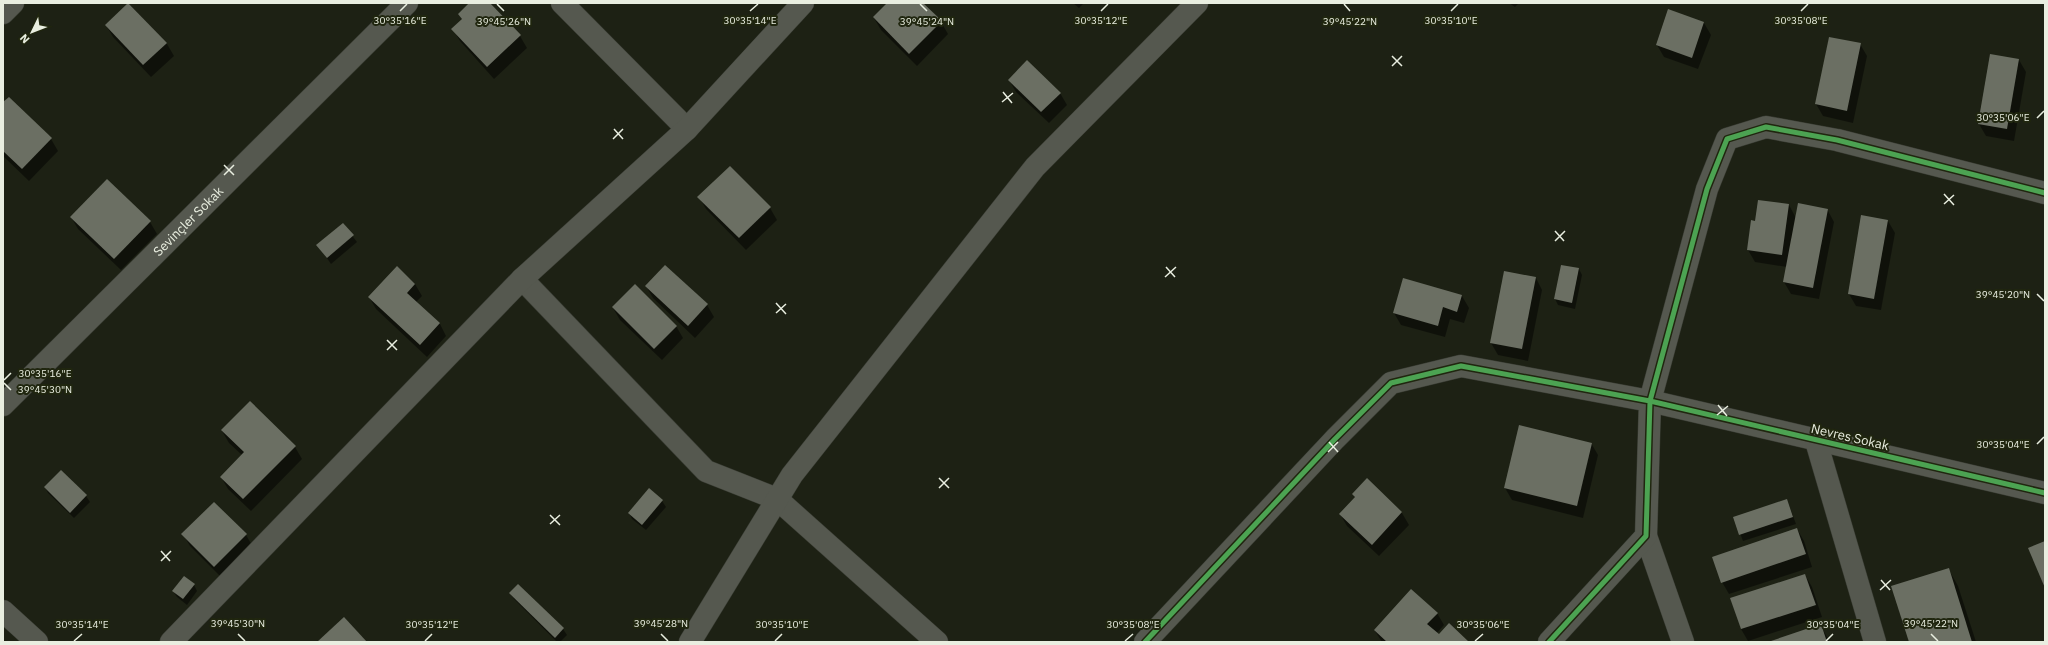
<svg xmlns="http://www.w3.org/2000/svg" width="2048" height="645" font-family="'IBM Plex Sans',sans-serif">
  <rect width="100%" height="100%" fill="#1d2114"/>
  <g fill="#0007">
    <polygon points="471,3 489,3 520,36 527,48 494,79 460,41 453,29 463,20 459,14"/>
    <polygon points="888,3 922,3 941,22 948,34 917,66 881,30 874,18"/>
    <polygon points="1073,3 1084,3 1079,8"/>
    <polygon points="1509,3 1519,3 1515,7"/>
    <polygon points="129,4 167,44 174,56 151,77 113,37 106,25"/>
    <polygon points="1669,10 1704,23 1711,35 1698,69 1664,57 1657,45"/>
    <polygon points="1829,38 1860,44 1867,56 1853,123 1823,116 1816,104"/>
    <polygon points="2019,60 2026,72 2014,141 1986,136 1979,124"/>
    <polygon points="1009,80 1060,93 1067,105 1049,123 1016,92"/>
    <polygon points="9,98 51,139 58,151 29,181 3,156 3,104"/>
    <polygon points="699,197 770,208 777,220 746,250 706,209"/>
    <polygon points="1789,205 1796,218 1827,209 1834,222 1819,299 1791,294 1784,282 1787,267 1755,262 1748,250 1756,222"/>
    <polygon points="71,217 150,222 157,234 121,270 78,229"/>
    <polygon points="1888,221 1895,233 1881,310 1856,306 1849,294"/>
    <polygon points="343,224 357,242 331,264 318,245"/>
    <polygon points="665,266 707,305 714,317 695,338 653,298 646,286"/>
    <polygon points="1561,266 1579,269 1582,275 1575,309 1558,305 1555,299"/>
    <polygon points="397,267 415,284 422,296 416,302 440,324 446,336 427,357 376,309 369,297"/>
    <polygon points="1536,278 1542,290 1528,361 1498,355 1491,343"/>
    <polygon points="1462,296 1469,308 1464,323 1450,319 1445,337 1401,325 1394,313"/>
    <polygon points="613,308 676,326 683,338 662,360 620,320"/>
    <polygon points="1520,426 1591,443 1598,455 1583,518 1512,500 1505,488"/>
    <polygon points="222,431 295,447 302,459 251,511 228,489 221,477 242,455 229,443"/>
    <polygon points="61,471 86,496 90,502 74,518 48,493 45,487"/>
    <polygon points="1367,480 1402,513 1409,525 1379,556 1347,526 1340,514 1355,498 1353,494"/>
    <polygon points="649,489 662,501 666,507 646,530 632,519 629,513"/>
    <polygon points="1787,500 1796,524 1743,541 1734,518"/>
    <polygon points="214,503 246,535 253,547 222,578 190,546 183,534"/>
    <polygon points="1797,529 1804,541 1812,567 1729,594 1722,582"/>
    <polygon points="1949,570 1958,586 1976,642 1910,642"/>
    <polygon points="1805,575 1812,587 1822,617 1748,641 1741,629"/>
    <polygon points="194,585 197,591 187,605 177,597 173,591"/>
    <polygon points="518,585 563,629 567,635 560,642 557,642 514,599 510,593"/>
    <polygon points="1437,613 1444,625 1436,634 1468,642 1382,642 1375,631"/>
    <polygon points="1820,625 1830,642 1770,642"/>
  </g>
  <g fill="#6b6f63">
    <polygon points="128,3 167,43 143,65 105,25"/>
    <polygon points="469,3 490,3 521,35 487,67 451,29 462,19 458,14"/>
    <polygon points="887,3 923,3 942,21 909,54 873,17"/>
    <polygon points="1668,9 1704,22 1692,58 1656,45"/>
    <polygon points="1829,37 1861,43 1847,111 1815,104"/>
    <polygon points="1990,54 2019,59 2007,129 1978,124"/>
    <polygon points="1027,60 1061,93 1041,112 1008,80"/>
    <polygon points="9,97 52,138 22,169 3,151 3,102"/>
    <polygon points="730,166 771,207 739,238 697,197"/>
    <polygon points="107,179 151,221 114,259 70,217"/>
    <polygon points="1758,200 1789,204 1782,255 1747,250 1751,220 1755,221"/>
    <polygon points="1798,203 1828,209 1813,288 1783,282"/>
    <polygon points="1861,215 1888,220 1874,299 1848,294"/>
    <polygon points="343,223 354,235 327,258 316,245"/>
    <polygon points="665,265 708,304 688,326 645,286"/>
    <polygon points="1561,265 1579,268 1572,303 1554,299"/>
    <polygon points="397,266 415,284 407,293 440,323 420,345 368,297"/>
    <polygon points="1504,271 1536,277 1522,349 1490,343"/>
    <polygon points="1403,278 1462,295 1457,312 1443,307 1438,326 1393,313"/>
    <polygon points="635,284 677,326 654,349 612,307"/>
    <polygon points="250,401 296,446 243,499 220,477 244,452 221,430"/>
    <polygon points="1519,425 1592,443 1577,506 1504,488"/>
    <polygon points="61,470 87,495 70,513 44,487"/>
    <polygon points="1367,478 1402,512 1372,545 1339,514 1355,497 1352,494"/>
    <polygon points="649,488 663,500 642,525 628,513"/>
    <polygon points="1787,499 1793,517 1739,535 1733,517"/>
    <polygon points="214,502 247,534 214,567 181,534"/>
    <polygon points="1797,528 1806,554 1721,583 1712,557"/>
    <polygon points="2045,541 2045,588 2028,548"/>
    <polygon points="1949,568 1972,642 1909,642 1891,586"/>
    <polygon points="1805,574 1816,605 1741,629 1730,598"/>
    <polygon points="184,576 195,584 183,599 172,591"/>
    <polygon points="518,584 564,628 555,638 509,593"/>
    <polygon points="1411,589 1438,613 1427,624 1439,634 1449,623 1469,642 1387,642 1374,630"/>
    <polygon points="344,617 367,642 317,642"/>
    <polygon points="1821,624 1827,642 1768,642"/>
  </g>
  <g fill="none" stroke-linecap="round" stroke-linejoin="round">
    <defs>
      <g id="minor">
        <polyline points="562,3 687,129"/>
        <polyline points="3,13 13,3"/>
        <polyline points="2045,193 1837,140 1766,127 1727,139 1707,189 1650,401 2045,493"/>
        <polyline points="522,279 706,471 777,499 937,642"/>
        <path id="s1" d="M3 405 407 3"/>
        <polyline points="1816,441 1875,642"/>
        <polyline points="1646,536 1683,642"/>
        <polyline points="3,611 37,642"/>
        <polyline points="171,642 522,279 687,129 803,3"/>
        <polyline points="690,642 792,475 1035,167 1197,3"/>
        <polyline points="1145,642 1335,439 1391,383 1461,366 1650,401 1646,536 1549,642"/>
      </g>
    </defs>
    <use href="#minor" stroke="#383b32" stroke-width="23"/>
    <use href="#minor" stroke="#55584f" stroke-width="22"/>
    <defs>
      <g id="cycleway">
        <polyline points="2045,193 1837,140 1766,127 1727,139 1707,189 1650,401 2045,493"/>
        <polyline points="1145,642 1335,439 1391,383 1461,366 1650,401 1646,536 1549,642"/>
      </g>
    </defs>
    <use href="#cycleway" stroke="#20260f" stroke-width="8"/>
    <use href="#cycleway" stroke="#4ca352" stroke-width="5"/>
  </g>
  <path fill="none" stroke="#e9eee0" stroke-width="1.5" d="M497 4 504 11M920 4 927 11M1344 4 1350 11M400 11 407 4M750 11 758 4M1101 11 1108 4M1451 11 1458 4M1801 11 1808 4M1392 56 1402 66M1392 66 1402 56M1003 92 1012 103M1002 102 1013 93M2037 118 2044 111M614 129 623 139M613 139 623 129M224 165 234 175M224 175 234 165M1944 194 1954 205M1944 204 1954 195M1555 231 1564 241M1555 241 1565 231M1166 267 1175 277M1165 277 1176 267M2037 294 2044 301M776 303 786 314M776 313 786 304M387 340 397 350M387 350 397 340M4 380 11 373M4 383 11 390M1718 405 1727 416M1717 415 1728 406M1329 442 1338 452M2037 444 2044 437M1328 452 1338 442M939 478 949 488M939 488 949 478M550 515 560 525M550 524 560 515M161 551 170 561M161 561 171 551M1881 580 1890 590M1880 590 1891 580M238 634 245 641M661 634 668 641M1931 634 1938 641M74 641 82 634M425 641 432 634M775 641 782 634M1125 641 1133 634M1475 641 1483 634M1826 641 1833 634"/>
  <g text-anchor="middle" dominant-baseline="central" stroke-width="4" stroke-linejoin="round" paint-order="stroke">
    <g font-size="13" fill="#e9eee0" stroke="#20260f">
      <text stroke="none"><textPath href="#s1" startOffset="261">Sevinçler Sokak</textPath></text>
      <text transform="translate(1850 437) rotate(13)">Nevres Sokak</text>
    </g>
  </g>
  <g font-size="10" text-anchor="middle" fill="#e9eee0" stroke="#20260f" stroke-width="4" stroke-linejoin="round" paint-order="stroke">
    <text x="400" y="24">30°35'16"E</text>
    <text x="750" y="24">30°35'14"E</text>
    <text x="1101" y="24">30°35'12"E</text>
    <text x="1451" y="24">30°35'10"E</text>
    <text x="1801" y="24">30°35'08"E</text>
    <text x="504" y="25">39°45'26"N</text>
    <text x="927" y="25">39°45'24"N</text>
    <text x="1350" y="25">39°45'22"N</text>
    <text x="2003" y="121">30°35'06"E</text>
    <text x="2003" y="298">39°45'20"N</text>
    <text x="45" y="377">30°35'16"E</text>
    <text x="45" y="393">39°45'30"N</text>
    <text x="2003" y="448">30°35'04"E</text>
    <text x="238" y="627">39°45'30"N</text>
    <text x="661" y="627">39°45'28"N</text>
    <text x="1931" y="627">39°45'22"N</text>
    <text x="82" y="628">30°35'14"E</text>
    <text x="432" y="628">30°35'12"E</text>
    <text x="782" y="628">30°35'10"E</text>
    <text x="1133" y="628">30°35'08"E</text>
    <text x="1483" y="628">30°35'06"E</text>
    <text x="1833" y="628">30°35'04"E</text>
  </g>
  <rect width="2048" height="645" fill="none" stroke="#e9eee0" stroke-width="8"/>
  <g transform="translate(32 32) rotate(227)" stroke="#20260f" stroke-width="3" paint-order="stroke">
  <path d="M0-3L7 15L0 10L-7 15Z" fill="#e9eee0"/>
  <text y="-6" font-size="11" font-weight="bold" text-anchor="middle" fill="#e9eee0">N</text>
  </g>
</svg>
